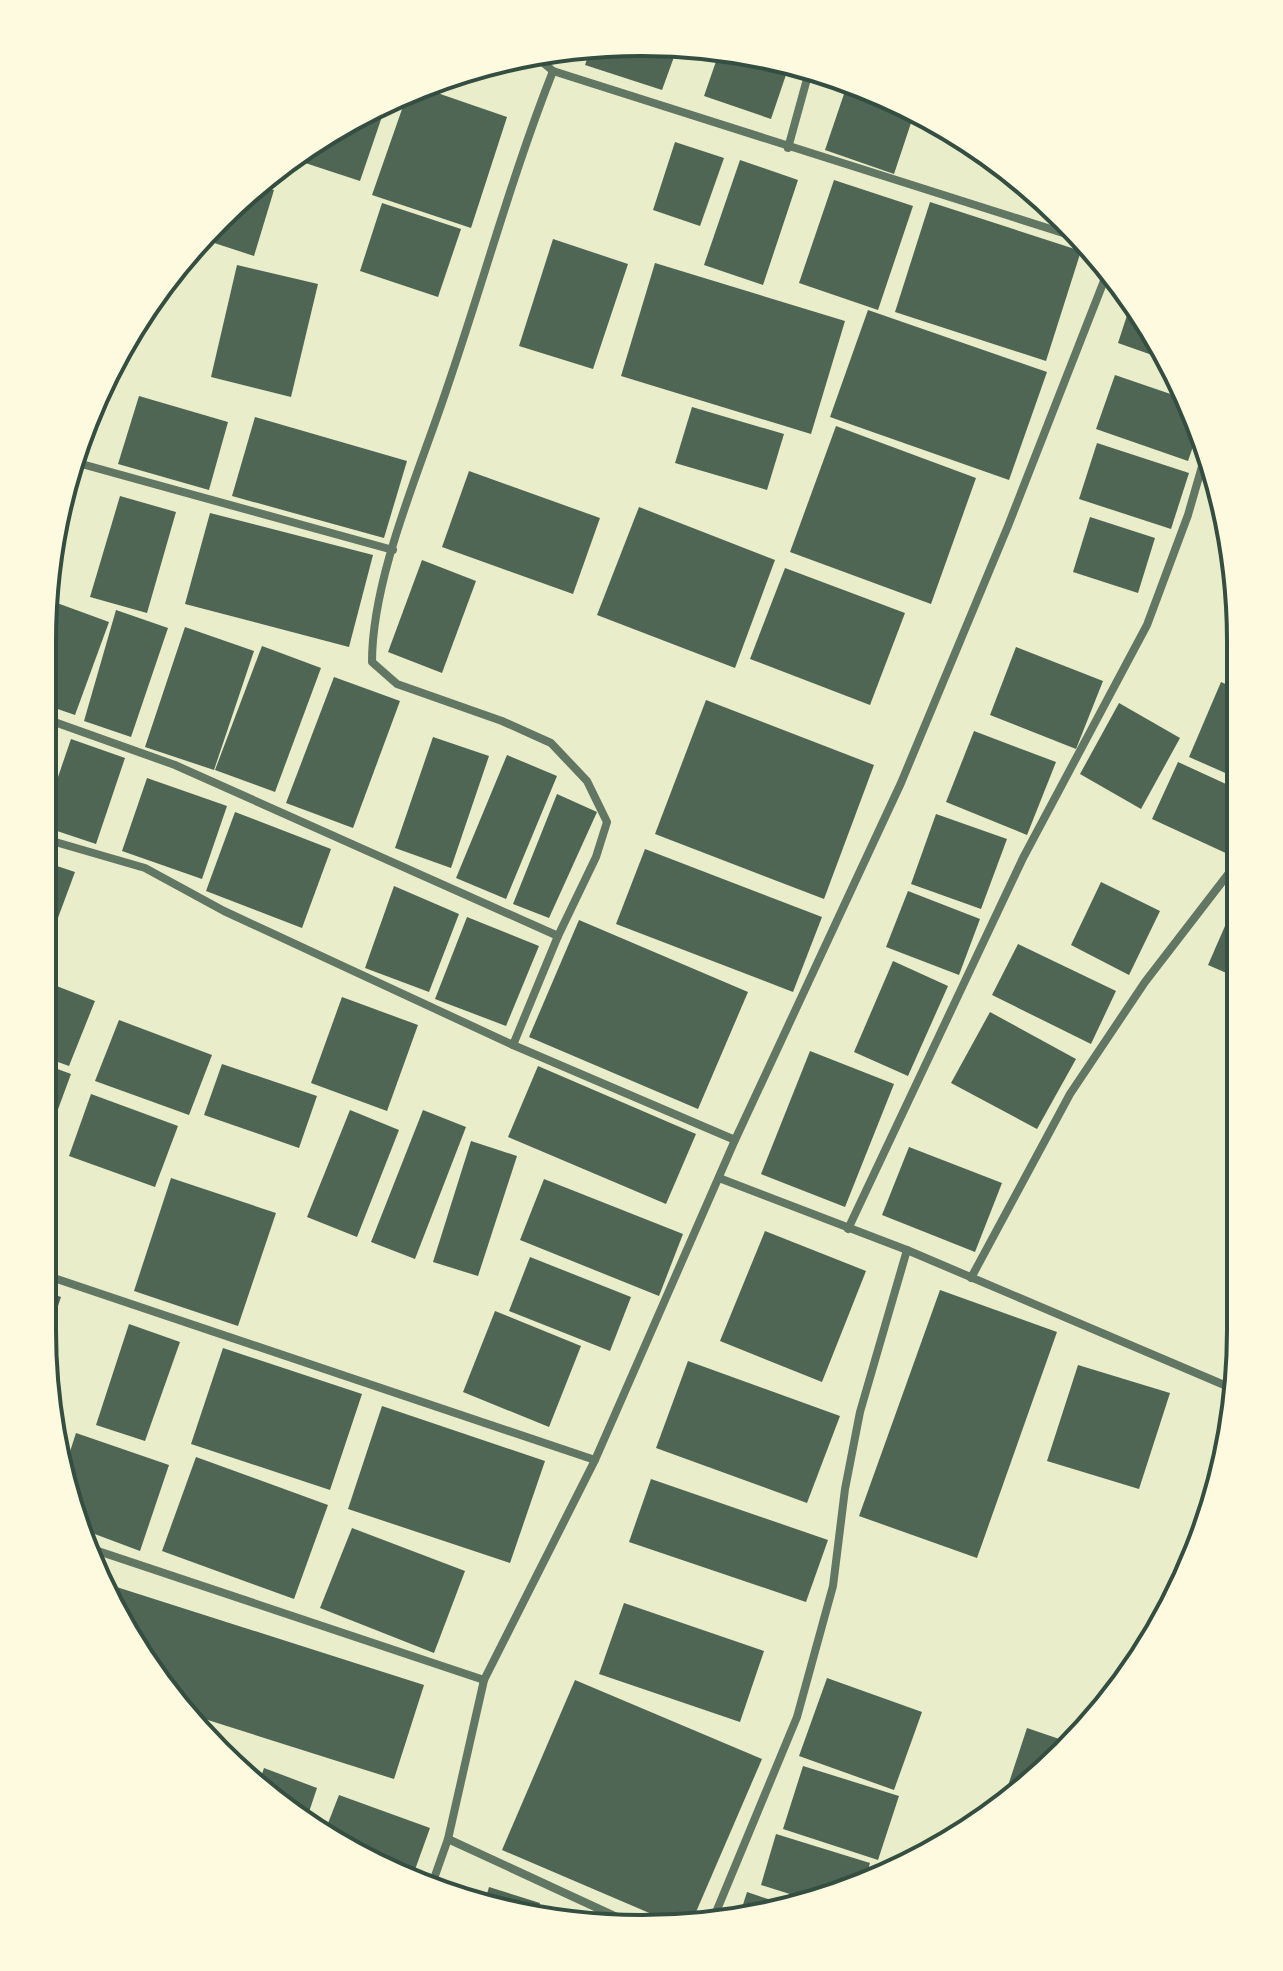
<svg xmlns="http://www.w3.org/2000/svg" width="1283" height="1971" font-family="'DM Sans',sans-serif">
  <rect width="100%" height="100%" fill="#e9edc9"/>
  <g fill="#4f6655">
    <polygon points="602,43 678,46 662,90 585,65 592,45"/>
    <polygon points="721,47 790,63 771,119 704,96"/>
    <polygon points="420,87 507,117 471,228 372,195 408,92"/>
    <polygon points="845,91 914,114 894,174 825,150"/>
    <polygon points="388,99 360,181 290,158 376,104"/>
    <polygon points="675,142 724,158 700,226 653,210"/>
    <polygon points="740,160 798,180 763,285 704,265"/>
    <polygon points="834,180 913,206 878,310 799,283"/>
    <polygon points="256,185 274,190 254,256 199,238"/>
    <polygon points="930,202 1081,251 1046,361 895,312"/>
    <polygon points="382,203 461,229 438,297 360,271"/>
    <polygon points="553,239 628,264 593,369 519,346"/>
    <polygon points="655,263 845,321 811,434 621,376"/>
    <polygon points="237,265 318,284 291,397 211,377"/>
    <polygon points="1132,300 1168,358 1169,361 1118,343"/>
    <polygon points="868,310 1047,372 1009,480 830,417"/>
    <polygon points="1115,375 1188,400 1199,429 1188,461 1096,429"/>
    <polygon points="139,396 228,422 209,490 118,464"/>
    <polygon points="692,407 784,434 767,490 675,463"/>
    <polygon points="255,417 407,461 384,538 232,496"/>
    <polygon points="836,426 976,478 931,604 790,552"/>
    <polygon points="1097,443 1189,473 1171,529 1079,499"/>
    <polygon points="469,471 600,518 573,594 442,547"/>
    <polygon points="120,496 176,512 147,613 90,597"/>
    <polygon points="639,507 775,560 735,668 597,615"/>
    <polygon points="210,513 373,555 349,647 185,604"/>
    <polygon points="1090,517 1155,538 1138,593 1073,572"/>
    <polygon points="422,560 476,581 442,673 388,652"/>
    <polygon points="785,568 905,613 870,705 750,659"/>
    <polygon points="57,603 109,622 75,715 46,705 47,631"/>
    <polygon points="116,610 168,628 131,737 84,721"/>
    <polygon points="185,627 254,651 214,770 145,747"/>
    <polygon points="262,646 321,668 275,792 215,770"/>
    <polygon points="1016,647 1103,681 1076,749 990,715"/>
    <polygon points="334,677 400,701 353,828 286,803"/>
    <polygon points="1221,682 1239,690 1239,779 1189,757"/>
    <polygon points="706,700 874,765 824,899 655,834"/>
    <polygon points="1119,703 1180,738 1141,809 1080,774"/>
    <polygon points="974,731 1056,762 1027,835 946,802"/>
    <polygon points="433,737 489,756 451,868 395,848"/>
    <polygon points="71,739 125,758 96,844 45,827 46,812"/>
    <polygon points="507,755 557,776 506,899 456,878"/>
    <polygon points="1178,762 1239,790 1239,838 1230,855 1152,819"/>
    <polygon points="147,778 227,806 202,879 122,851"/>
    <polygon points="557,794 597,812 549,918 513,904"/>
    <polygon points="235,812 331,849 302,928 206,891"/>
    <polygon points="936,814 1007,839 981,909 911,884"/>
    <polygon points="645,849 822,917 793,992 616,924"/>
    <polygon points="45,862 75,872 49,942 45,941"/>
    <polygon points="1101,882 1160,911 1129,975 1071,945"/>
    <polygon points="394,886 459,914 429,992 365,968"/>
    <polygon points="908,891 980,919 959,975 886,947"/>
    <polygon points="1235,903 1238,904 1238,978 1208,965"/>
    <polygon points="467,917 539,946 506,1026 435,999"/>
    <polygon points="579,920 748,992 698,1109 529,1037"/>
    <polygon points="1018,944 1116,991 1091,1044 992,995"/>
    <polygon points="893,961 948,986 908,1076 854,1052"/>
    <polygon points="49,983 95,1001 69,1066 44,1057 44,995"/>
    <polygon points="342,997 418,1025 387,1111 311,1083"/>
    <polygon points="990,1012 1076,1059 1037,1129 951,1083"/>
    <polygon points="119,1020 212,1055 189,1115 95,1081"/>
    <polygon points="810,1051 894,1084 845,1207 761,1174"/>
    <polygon points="44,1064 71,1074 46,1142 43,1141"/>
    <polygon points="222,1064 317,1096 299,1148 204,1115"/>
    <polygon points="538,1066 696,1134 666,1204 508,1137"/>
    <polygon points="91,1094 178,1126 155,1187 69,1156"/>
    <polygon points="350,1110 399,1130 357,1237 307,1217"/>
    <polygon points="423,1110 466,1127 415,1259 371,1242"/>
    <polygon points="471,1141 517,1156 478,1276 433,1262"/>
    <polygon points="909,1147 1002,1183 975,1252 882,1215"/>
    <polygon points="171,1178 276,1213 238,1326 134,1291"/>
    <polygon points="544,1179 683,1234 659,1296 520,1240"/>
    <polygon points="765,1231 866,1271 822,1382 720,1341"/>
    <polygon points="530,1257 631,1297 610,1351 509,1311"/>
    <polygon points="42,1290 61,1297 45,1345 42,1329"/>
    <polygon points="940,1290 1057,1332 977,1558 859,1516"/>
    <polygon points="495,1311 581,1346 549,1427 463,1392"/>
    <polygon points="129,1324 180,1342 145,1441 96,1425"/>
    <polygon points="223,1348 362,1394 330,1490 191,1444"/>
    <polygon points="688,1361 840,1416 807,1503 656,1448"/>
    <polygon points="1078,1365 1170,1393 1139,1489 1047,1461"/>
    <polygon points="382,1406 545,1461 510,1563 348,1509"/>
    <polygon points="76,1433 169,1465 140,1551 76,1527 65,1467"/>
    <polygon points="196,1457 328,1505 294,1599 162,1551"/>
    <polygon points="651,1479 828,1540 806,1602 629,1542"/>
    <polygon points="352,1528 465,1571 434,1653 320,1608"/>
    <polygon points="104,1583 424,1685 394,1779 192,1715 143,1663"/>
    <polygon points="624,1603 764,1651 740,1722 599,1674"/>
    <polygon points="827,1678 922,1712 894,1790 799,1756"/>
    <polygon points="575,1680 762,1759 693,1919 668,1921 502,1850"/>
    <polygon points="1027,1728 1071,1743 1002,1804"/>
    <polygon points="803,1766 899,1796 878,1860 783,1829"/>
    <polygon points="264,1768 317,1788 306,1821 276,1805 258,1786"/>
    <polygon points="339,1795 430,1828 412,1878 325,1831"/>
    <polygon points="776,1834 870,1863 866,1877 812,1901 761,1885"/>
    <polygon points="489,1887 540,1903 536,1915 484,1904"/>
    <polygon points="747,1892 797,1909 740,1914"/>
  </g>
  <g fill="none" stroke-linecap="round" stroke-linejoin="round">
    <g stroke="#617663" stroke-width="8">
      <polyline points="534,55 553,71 1082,239"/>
      <polyline points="788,148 810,68"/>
      <polyline points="78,463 393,550"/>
      <polyline points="46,719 175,765 558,936"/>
      <polyline points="45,839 145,868 224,911 513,1045 735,1140"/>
      <path d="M513 1045 558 936 596 857 607 822 587 781 551 743 502 721 397 684 372 662C372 577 420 470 447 388 483 283 512 175 553 71"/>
      <polyline points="719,1178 907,1250 1236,1390"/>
      <polyline points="848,1229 1023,858 1147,625 1188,515 1207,449"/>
      <polyline points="42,1274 595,1460"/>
      <polyline points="971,1278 1070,1094 1145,982 1239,860"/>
      <polyline points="86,1547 484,1680"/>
      <polyline points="448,1839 634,1925"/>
      <polyline points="431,1887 448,1839 484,1680 595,1460 735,1140 901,783 1008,526 1109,268"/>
      <polyline points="714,1917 797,1717 833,1586 845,1489 860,1412 907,1250"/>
    </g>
  </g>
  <path d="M0 0H1283V1971H0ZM641 56H642A585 585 0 0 1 1227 641V1330A585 585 0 0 1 642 1915H641A585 585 0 0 1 56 1330V641A585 585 0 0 1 641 56Z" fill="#fefae0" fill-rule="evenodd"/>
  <path fill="none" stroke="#344e41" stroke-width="4" d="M641 56H642A585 585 0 0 1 1227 641V1330A585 585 0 0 1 642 1915H641A585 585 0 0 1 56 1330V641A585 585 0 0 1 641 56Z"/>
</svg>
